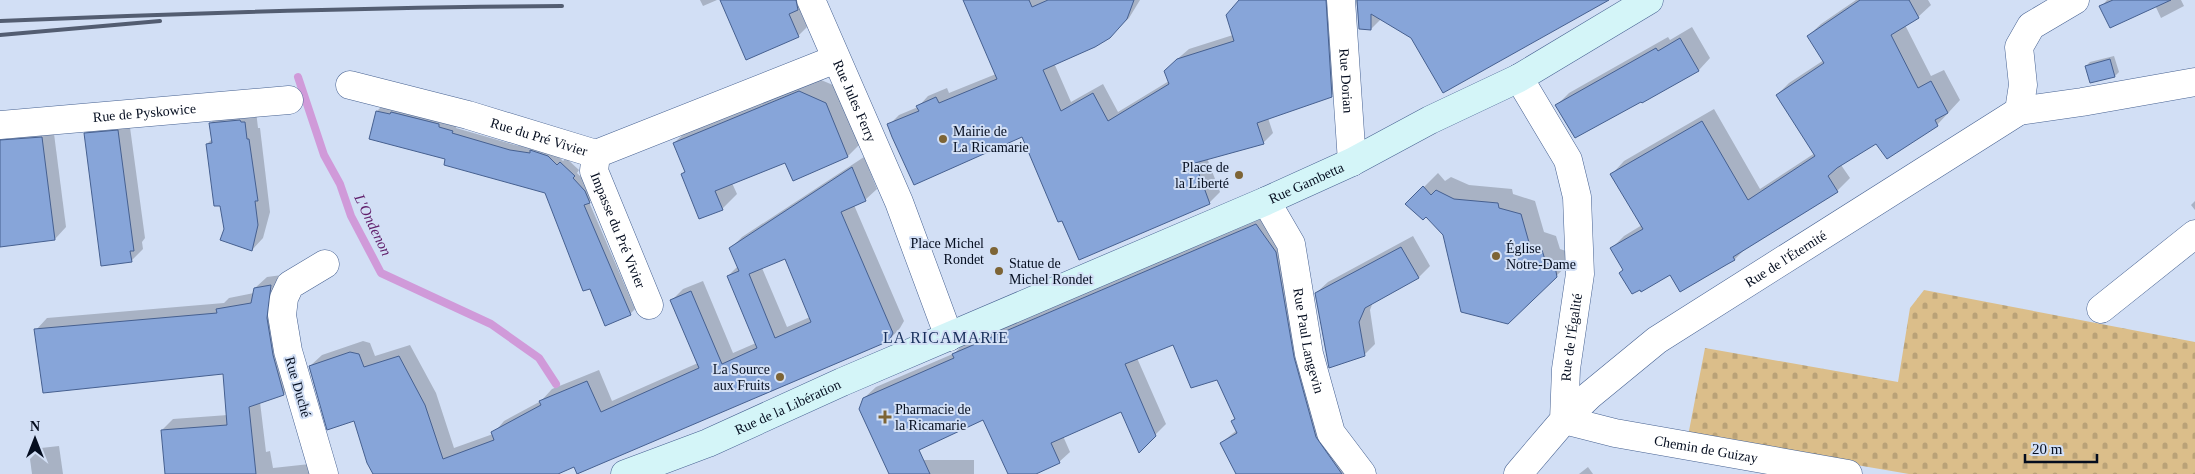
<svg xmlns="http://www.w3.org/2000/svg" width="2195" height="474" font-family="'Times New Roman',serif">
  <defs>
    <pattern id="cemetery-stones" width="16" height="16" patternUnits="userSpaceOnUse" patternTransform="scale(1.25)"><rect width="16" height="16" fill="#dbbe8a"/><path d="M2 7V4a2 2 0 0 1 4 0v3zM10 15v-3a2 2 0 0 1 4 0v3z" fill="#baa277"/></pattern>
  </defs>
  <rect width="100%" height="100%" fill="#d2dff5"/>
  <polygon fill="url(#cemetery-stones)" points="1924,290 2195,342 2195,474 1909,474 1688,436 1705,348 1898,382 1910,308"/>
  <g fill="#0003" fill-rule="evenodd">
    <polygon points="700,0 717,0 703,6"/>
    <polygon points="721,0 804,0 799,7 807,27 798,36"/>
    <polygon points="964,0 1140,0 1129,18 1118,28 1054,63 1071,102 1103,84 1118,112 1169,81 1175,61 1189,49 1233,35 1240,0 1336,0 1341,86 1331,96 1268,118 1273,133 1263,143 1207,158 1220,192 1210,202 1079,259 1022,135 889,125 899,115 918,107 928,96 947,88 949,93 996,74"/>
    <polygon points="1356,0 1607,0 1412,37 1381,19 1371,29 1360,27"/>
    <polygon points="1856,0 1928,0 1931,5 1918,17 1905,25 1931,76 1944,70 1960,100 1949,112 1937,125 1877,142 1841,165 1850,178 1837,191 1746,248 1735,259 1681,290 1670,274 1624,269 1612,248 1624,236 1642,225 1612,174 1624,161 1714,109 1760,189 1815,153 1777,95 1789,83 1824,60 1808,36 1821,24"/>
    <polygon points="2107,0 2181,0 2184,6 2161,18 2154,3 2101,7"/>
    <polygon points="1692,27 1710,58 1699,70 1575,136 1557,105 1569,93 1668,37 1670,40"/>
    <polygon points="2114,56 2119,72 2115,76 2091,82 2086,66 2090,62"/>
    <polygon points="814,77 840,88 862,142 848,156 785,161 732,183 737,194 722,209 682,174 686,171 674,143 689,129"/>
    <polygon points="382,106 457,126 456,128 515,145 553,151 563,161 566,158 579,170 577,173 590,186 594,197 589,202 635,309 630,314 591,288 546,192 447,158 371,138 377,111"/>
    <polygon points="222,111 256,111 258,128 260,128 270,212 263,238 252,250 225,230 222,204 207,144 213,138 211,123"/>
    <polygon points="129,120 145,238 142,242 143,249 131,261 85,134 96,122"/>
    <polygon points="53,126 66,227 55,239 0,246 0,129"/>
    <path d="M864 157 877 189 865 200 854 205 904 321 900 328 889 340 555 474H374L355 419 310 366 322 355 363 341 370 343 375 356 410 345 436 393 454 448 493 434 504 421 541 401 552 389 599 370 612 401 698 363 671 301 683 289 703 281 733 353 756 343 728 276 738 266 731 248 742 237ZM786 257 810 317 787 327 762 268Z"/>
    <polygon points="1438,173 1445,181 1451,177 1469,185 1512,189 1513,194 1535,201 1544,232 1556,236 1560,249 1569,252 1571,262 1556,276 1444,234 1426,215 1407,204"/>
    <polygon points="2195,201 2195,210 2191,205"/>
    <polygon points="1267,214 1287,240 1304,345 1361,474 1237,474 1221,443 1237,430 1232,421 1236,418 1218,379 1173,343 1137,358 1166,424 1139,451 1122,411 1063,436 1070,452 1059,462 1033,474 1010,474 984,418 864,398 876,387 955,353 964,343"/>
    <polygon points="1413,236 1430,266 1419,277 1373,302 1370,310 1375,344 1364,355 1330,367 1316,293 1328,282"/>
    <polygon points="282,275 295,382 284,394 260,402 266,452 270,451 273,468 319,463 325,474 167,474 162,430 173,419 228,415 224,373 36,330 47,318 224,303 229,298 254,293 255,288 267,277"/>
    <polygon points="59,446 63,474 32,474 30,459 41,448"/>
    <polygon points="907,460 974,460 974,474 894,474"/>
    <polygon points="1588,467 1593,474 1579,474"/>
  </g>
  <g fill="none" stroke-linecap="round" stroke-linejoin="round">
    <polyline stroke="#d09ad9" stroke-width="8" points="298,77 324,155 340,184 351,216 381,273 491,324 539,358 556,384"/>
  </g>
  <g fill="#87a5d9" stroke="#466090" fill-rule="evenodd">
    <polygon points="720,0 796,0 798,10 789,14 799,37 746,60"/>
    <polygon points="963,0 1029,0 1032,7 1048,0 1134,0 1127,19 1110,38 1095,47 1043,70 1061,111 1093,93 1108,121 1169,84 1164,71 1177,59 1234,41 1226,15 1239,0 1326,0 1332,97 1257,123 1264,144 1195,163 1210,204 1079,260 1062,221 1058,222 1022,137 914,185 892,137 887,124 919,111 916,106 936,97 939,103 997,79"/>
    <polygon points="1357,0 1609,0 1443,93 1411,38 1371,14 1371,30 1359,29"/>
    <polygon points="1860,0 1909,0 1919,18 1891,35 1918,88 1931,81 1948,113 1935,120 1938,126 1887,159 1876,144 1837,168 1828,176 1838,192 1733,257 1735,260 1726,265 1680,292 1670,275 1641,292 1640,290 1632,294 1619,273 1623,270 1610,248 1643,229 1610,174 1702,121 1748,200 1815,156 1776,95 1824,63 1807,36"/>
    <polygon points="2113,0 2171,0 2110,28 2099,6"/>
    <polygon points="1680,38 1699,71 1642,103 1641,102 1575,138 1555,105 1656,48 1658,51"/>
    <polygon points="2110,59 2115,77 2090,83 2085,66"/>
    <polygon points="799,91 826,103 848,157 793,181 785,163 715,191 723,210 699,219 681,174 685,172 673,143"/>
    <polygon points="376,111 390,114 391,112 439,124 439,127 453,131 452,133 510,150 530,153 530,150 548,156 557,165 560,162 575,176 573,178 585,191 590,203 584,205 631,315 605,326 590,289 583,291 545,193 444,165 445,159 369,139"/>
    <polygon points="240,120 241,122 245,122 247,139 249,139 258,201 255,201 258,225 252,251 220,240 224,229 220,206 214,206 206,144 212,143 209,123"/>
    <polygon points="118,130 134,251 130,251 132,262 101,266 84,133"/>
    <polygon points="42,137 55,240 0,247 0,140"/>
    <path d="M852 167 866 201 841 212 893 333 889 341 577 474 574 467 558 474H373L367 463 354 421 327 430 309 366 350 352 359 354 364 367 399 356 425 405 443 459 494 440 491 432 541 405 539 401 587 381 601 412 699 368 670 300 691 291 722 364 757 348 727 276 739 271 729 248ZM785 259 811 322 775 338 749 274Z"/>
    <polygon points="1423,186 1431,195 1436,190 1454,199 1498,203 1499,208 1521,214 1530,246 1542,250 1546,263 1555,266 1557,277 1508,324 1461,312 1443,235 1426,217 1423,220 1405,204"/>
    <polygon points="1256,224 1276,252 1294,357 1316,437 1342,474 1236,474 1220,443 1237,433 1231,421 1235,419 1217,380 1191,388 1173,345 1125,364 1156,436 1139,453 1121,412 1051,443 1060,463 1036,474 1008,474 983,420 919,450 930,474 889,474 859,409 863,398 954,358 952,354"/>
    <polygon points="1401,247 1419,278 1365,308 1359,322 1365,356 1329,368 1315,293"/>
    <polygon points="271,285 267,318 273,355 284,395 249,407 256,474 165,474 161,430 227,425 223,374 43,393 34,329 217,313 216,309 251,303 254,288"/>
  </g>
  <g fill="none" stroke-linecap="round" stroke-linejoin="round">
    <defs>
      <g id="street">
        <path id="s1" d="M811 0 899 202 949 337"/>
        <path id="s2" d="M1341 0 1352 162"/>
        <path id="s3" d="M350 85 468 115 596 154 836 59"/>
        <polyline points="2019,111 2082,102 2195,82"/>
        <path id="s4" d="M0 125 289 100"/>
        <path id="s5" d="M596 154 594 171 649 305"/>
        <path id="s6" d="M1266 201 1291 244 1309 354 1331 433 1362 474"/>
        <polyline points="2101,309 2195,234"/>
        <path id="s7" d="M1564 420 1590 395 1657 340 2019 111 2023 85 2019 47 2031 26 2075 0"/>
        <path id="s8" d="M1564 420 1615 433 1848 474"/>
        <polyline points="324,474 288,351 282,315 284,298 290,285 325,264"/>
        <path id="s9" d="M1518 474 1564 420 1566 369 1580 274 1577 197 1568 160 1519 78"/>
      </g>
      <g id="secondary">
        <path id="s10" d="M625 474 708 443 842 382 1266 201 1352 162 1430 120 1519 78 1649 0"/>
      </g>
    </defs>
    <use href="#street" stroke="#466191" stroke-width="29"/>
    <use href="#secondary" stroke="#466191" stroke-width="29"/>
    <use href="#street" stroke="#fff" stroke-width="28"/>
    <use href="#secondary" stroke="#d4f5f8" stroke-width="28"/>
    <g stroke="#535d71" stroke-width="4">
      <path d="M0 21C187 13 374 7 562 6"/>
      <polyline points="0,35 160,21"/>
    </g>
  </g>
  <g fill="#7d6435" stroke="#d2dff5" stroke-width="2">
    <circle cx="943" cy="139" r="5"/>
    <circle cx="1239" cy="175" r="5"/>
    <circle cx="994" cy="251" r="5"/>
    <circle cx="1496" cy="256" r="5"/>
    <circle cx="999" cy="271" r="5"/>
    <circle cx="780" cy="377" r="5"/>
    <path d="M882.5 409.5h5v5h5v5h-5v5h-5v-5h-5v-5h5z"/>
  </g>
  <g text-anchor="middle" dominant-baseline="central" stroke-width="4" stroke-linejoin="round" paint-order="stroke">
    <g font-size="14" fill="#040d1f" stroke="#d2dff5">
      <text stroke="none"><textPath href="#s2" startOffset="81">Rue Dorian</textPath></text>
      <text stroke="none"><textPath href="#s1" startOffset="110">Rue Jules Ferry</textPath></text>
      <text stroke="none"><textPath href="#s4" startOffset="145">Rue de Pyskowice</textPath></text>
      <text stroke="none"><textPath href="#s3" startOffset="196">Rue du Pré Vivier</textPath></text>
      <text stroke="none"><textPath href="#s10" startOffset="741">Rue Gambetta</textPath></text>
      <text stroke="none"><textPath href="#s5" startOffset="81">Impasse du Pré Vivier</textPath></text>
      <text stroke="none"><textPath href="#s7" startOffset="275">Rue de l'Éternité</textPath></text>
      <text stroke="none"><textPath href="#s9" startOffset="154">Rue de l'Égalité</textPath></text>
      <text stroke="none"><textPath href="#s6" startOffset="148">Rue Paul Langevin</textPath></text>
      <text transform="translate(298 387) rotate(74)">Rue Duché</text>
      <text stroke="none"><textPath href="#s10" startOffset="176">Rue de la Libération</textPath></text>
      <text stroke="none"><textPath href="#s8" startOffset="145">Chemin de Guizay</textPath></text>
    </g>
    <g font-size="14" fill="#040d1f" stroke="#d2dff5" text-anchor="start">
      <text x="953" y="131">Mairie de<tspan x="953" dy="16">La Ricamarie</tspan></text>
      <text x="1229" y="167" text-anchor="end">Place de<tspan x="1229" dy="16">la Liberté</tspan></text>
      <text x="984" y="243" text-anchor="end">Place Michel<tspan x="984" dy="16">Rondet</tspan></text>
      <text x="1506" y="248">Église<tspan x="1506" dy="16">Notre-Dame</tspan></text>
      <text x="1009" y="263">Statue de<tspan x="1009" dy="16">Michel Rondet</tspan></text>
      <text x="770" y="369" text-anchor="end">La Source<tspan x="770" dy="16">aux Fruits</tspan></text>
      <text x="895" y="409">Pharmacie de<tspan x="895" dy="16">la Ricamarie</tspan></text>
    </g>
    <g font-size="15" font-style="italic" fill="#61206c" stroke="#d2dff5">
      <text transform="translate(373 225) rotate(64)">L'Ondenon</text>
    </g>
    <g font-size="16" letter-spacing="1" fill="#162e5a" stroke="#d2dff5">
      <text x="946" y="337">LA RICAMARIE</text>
    </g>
  </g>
  <g transform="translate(35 439)" stroke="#d2dff5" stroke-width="4" paint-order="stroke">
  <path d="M0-4L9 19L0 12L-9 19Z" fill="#040d1f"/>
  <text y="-8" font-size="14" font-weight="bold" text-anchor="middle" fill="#040d1f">N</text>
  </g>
  <path d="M2025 454v8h72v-8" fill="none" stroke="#040d1f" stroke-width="2.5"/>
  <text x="2032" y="454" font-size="15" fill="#040d1f" stroke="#d2dff5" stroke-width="4" paint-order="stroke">20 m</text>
</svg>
